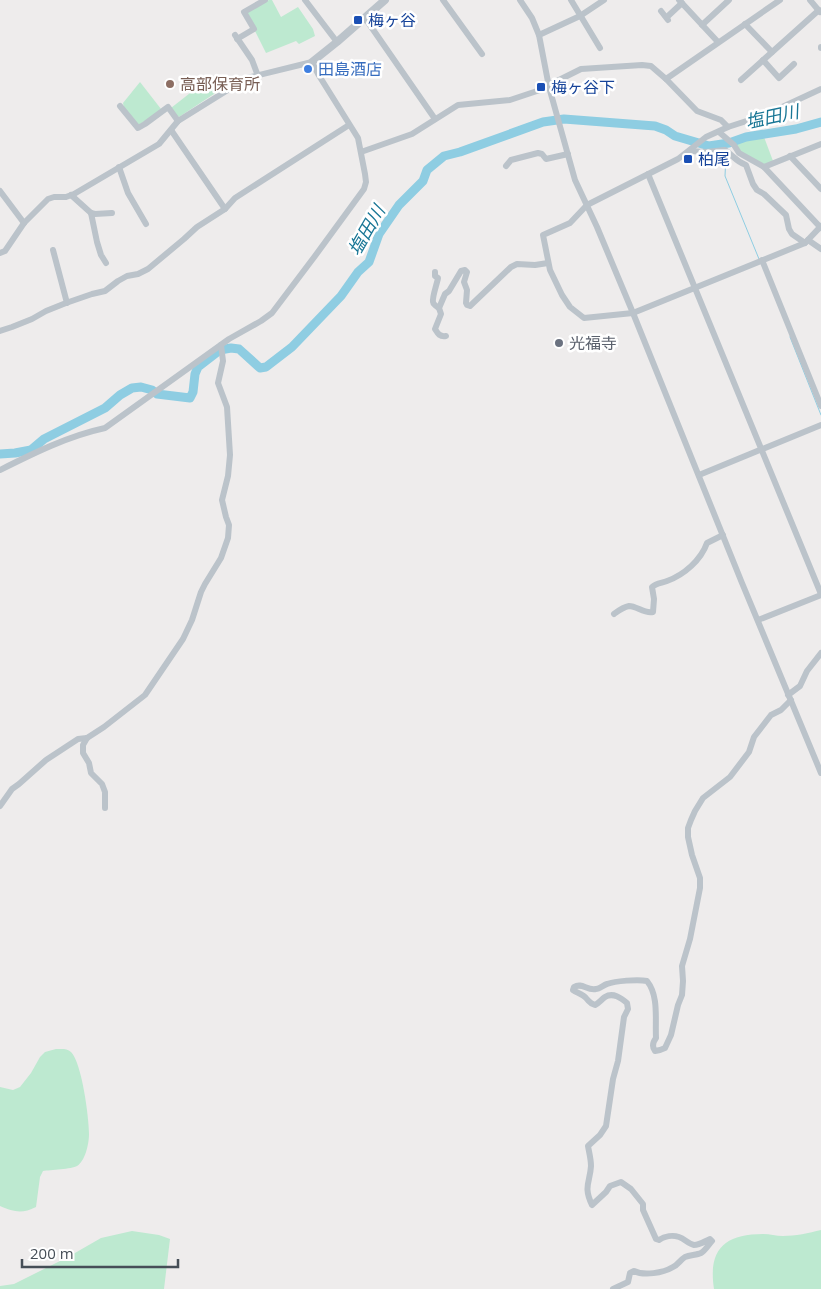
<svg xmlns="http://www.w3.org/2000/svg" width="821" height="1289" font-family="'Open Sans','Noto Sans JP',sans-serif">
  <rect width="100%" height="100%" fill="#eeecec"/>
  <g fill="#bde9d0">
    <polygon points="269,0 272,0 281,17 298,7 313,29 315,36 299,44 296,41 266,53 255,31 257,30 247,12"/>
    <polygon points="213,78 220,90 179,117 176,116 171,108 199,86"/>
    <polygon points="140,82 161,109 152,117 138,125 124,108 123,103"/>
    <polygon points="764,137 773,161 764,165 740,152 735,143"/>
    <path d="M56 1049C61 1049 67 1048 71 1052 82 1063 89 1118 89 1134 89 1144 85 1161 77 1166 72 1169 50 1170 43 1171L40 1177 36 1207C22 1214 14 1212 0 1206V1087L13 1090 20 1087 31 1073 40 1057 45 1052Z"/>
    <path d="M821 1230V1289H714C708 1250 724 1234 763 1234 770 1234 776 1236 783 1236 795 1236 809 1233 821 1230Z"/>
    <polygon points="132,1231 159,1235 170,1239 164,1289 0,1289 0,1286 14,1284 68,1257 101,1238"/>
  </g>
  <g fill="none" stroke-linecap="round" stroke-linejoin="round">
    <g stroke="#8ecde2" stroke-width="1">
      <polyline points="726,155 725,176 759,259"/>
      <polyline points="790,337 821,415"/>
    </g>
    <polyline stroke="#8ecde2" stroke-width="9" points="0,454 15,453 31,450 44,439 105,408 120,395 132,388 141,387 152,390 157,394 190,398 193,392 195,374 198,367 220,350 231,348 239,349 260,368 266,367 292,347 341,296 358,272 369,262 379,234 399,205 423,181 427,170 444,156 460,152 543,122 564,119 655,126 666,130 675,136 709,146 729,143 746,137 796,129 821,122"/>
    <g stroke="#bbc3ca" stroke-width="6">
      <polyline points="305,0 337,42"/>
      <polyline points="443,0 482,54"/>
      <polyline points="520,0 532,18 539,35 549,87 575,180 597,227 633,313 742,583 821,773"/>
      <polyline points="571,0 600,48"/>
      <polyline points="679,0 718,42"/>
      <polyline points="810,0 820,12"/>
      <polyline points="661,11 668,20"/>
      <polyline points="667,17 682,3"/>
      <polyline points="365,18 435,119"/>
      <polyline points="745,24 772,52"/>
      <polyline points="702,25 729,0"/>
      <polyline points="235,35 252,60 258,76"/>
      <polyline points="539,35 580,16 604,0"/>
      <polyline points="237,39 254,29 244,12 265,0"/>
      <polyline points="821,47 821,48"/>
      <polyline points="763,60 779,78 794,64"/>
      <polyline points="666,79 780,0"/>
      <polyline points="741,80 819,10"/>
      <polyline points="821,89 765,115 728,127 706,137 678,159 587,205 570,223 543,235 550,270 562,295 570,307 584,318 633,313 805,243 821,226"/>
      <polyline points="120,106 138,128 145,124 168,107 178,121"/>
      <polyline points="171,130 225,209"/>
      <polyline points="719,132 734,145 739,153 764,167 821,144"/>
      <path d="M690 151 706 152 725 150C734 156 735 161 746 165L753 184 757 190 764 194 786 215 789 229 792 234 805 243"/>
      <polyline points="361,152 412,134 458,105 510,100 549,87 553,83 581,69 642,65 651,66 666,79 697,111 721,120 728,127"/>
      <polyline points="790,156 821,189"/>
      <polyline points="506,166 511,160 538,153 542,154 546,159 568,154"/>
      <polyline points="119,167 128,193 146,224"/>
      <polyline points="764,167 821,228"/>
      <polyline points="648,174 821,594"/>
      <polyline points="0,191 24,223"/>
      <polyline points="71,195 91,213 97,242 101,255 106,263"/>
      <polyline points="91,213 95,214 112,213"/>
      <polyline points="808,240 821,249"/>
      <polyline points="53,250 67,303"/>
      <path d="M0 253 5 251 24 223 48 199 54 197H66L74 194 159 144 178 121 247 78 312 62 318 74 358 138 365 174 366 182 364 189 315 256 272 313 261 321 229 339 105 428C68 436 34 453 0 470"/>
      <polyline points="762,260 821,406"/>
      <path d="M435 272V276L438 278C437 284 432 297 433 302 433 304 437 307 439 308"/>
      <polyline points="0,331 12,327 32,319 46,311 66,303 92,294 105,291 118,281 127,276 138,274 148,269 184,239 197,227 225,209 235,198 349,125"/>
      <path d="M446 336C440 337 438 334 435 329L441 314 439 308 445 294 449 291 461 271 465 270 467 272 464 282 467 290 466 303 467 305 470 306 511 267 517 264 535 265 548 263"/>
      <polyline points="699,475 821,425"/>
      <path d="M614 614C618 611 623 607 629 606 637 606 644 614 653 612L654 599 652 587C656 583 662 583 667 581 684 575 701 560 707 543L723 535"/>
      <polyline points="758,620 821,595"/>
      <polyline points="788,695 800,686 807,671 821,653"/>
      <polyline points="0,806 12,789 19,784 46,760 78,739 87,738"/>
      <polyline points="105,808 105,792 102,784 91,773 89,763 83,753 83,745 87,738 104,727 145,695 183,639 192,620 201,592 205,584 221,558 228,538 229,525 226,517 222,500 228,476 230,455 227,407 218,383 223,361 221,345"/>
      <path d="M613 1289 628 1282 630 1273 634 1271C644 1276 663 1273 673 1267 678 1265 680 1260 685 1257 690 1255 697 1255 701 1253 705 1251 709 1244 712 1241L710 1239C705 1241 700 1245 694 1245 688 1244 685 1239 679 1237 673 1235 665 1236 659 1240L656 1239 643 1210V1204L631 1189 621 1182 610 1186 606 1192 592 1205C583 1186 590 1183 591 1166 591 1159 589 1152 588 1146L600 1135 606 1126 613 1079 618 1061 624 1017 628 1009 627 1003C621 998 613 992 605 997 601 1000 599 1003 595 1005 589 1003 590 1002 586 998 583 994 577 993 573 990L574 987C582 982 587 991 596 989 600 989 603 985 607 984 615 981 638 979 647 981 659 996 655 1019 656 1038 653 1042 652 1047 655 1051L660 1050 665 1048 671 1035 678 1005 682 995 683 981 682 966 690 939 700 888V878L692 855 688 837V828L691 820 695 811 703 798 730 777 749 752 754 737 771 715 781 710 791 700"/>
    </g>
    <polyline stroke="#bbc3ca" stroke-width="8" points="312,62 337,42 385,0"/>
  </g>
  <g fill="#1a4fb4" stroke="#fff" stroke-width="2">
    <rect x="353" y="15" width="10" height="10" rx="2.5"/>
    <rect x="536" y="82" width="10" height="10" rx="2.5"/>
    <rect x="683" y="154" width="10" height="10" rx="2.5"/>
  </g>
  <circle fill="#3f7fe0" stroke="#fff" stroke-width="2" cx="308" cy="69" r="5"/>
  <circle fill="#8d6e63" stroke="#fff" stroke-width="2" cx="170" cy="84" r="5"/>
  <circle fill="#6b7280" stroke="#fff" stroke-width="2" cx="559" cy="343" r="5"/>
  <g text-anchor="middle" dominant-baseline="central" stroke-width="5" stroke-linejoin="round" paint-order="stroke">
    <g font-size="16" fill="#164399" stroke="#fff" text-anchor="start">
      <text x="368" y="20">梅ヶ谷</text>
      <text x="551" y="87">梅ヶ谷下</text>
      <text x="698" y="159">柏尾</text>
    </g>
    <g font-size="16" fill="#366cbe" stroke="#fff" text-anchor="start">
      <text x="318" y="69">田島酒店</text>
    </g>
    <g font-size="16" fill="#785e54" stroke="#fff" text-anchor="start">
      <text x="180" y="84">高部保育所</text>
    </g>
    <g font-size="16" fill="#5b616d" stroke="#fff" text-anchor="start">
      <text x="569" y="343">光福寺</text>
    </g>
    <g font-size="18" font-style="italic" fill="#1a7796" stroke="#fff">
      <text transform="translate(772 116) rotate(-12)">塩田川</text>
      <text transform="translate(366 230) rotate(-60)">塩田川</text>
    </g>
  </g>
  <path d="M22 1259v8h156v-8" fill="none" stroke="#464e57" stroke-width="2.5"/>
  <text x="30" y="1259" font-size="15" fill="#464e57" stroke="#ffffff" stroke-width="4" paint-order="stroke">200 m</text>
</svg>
